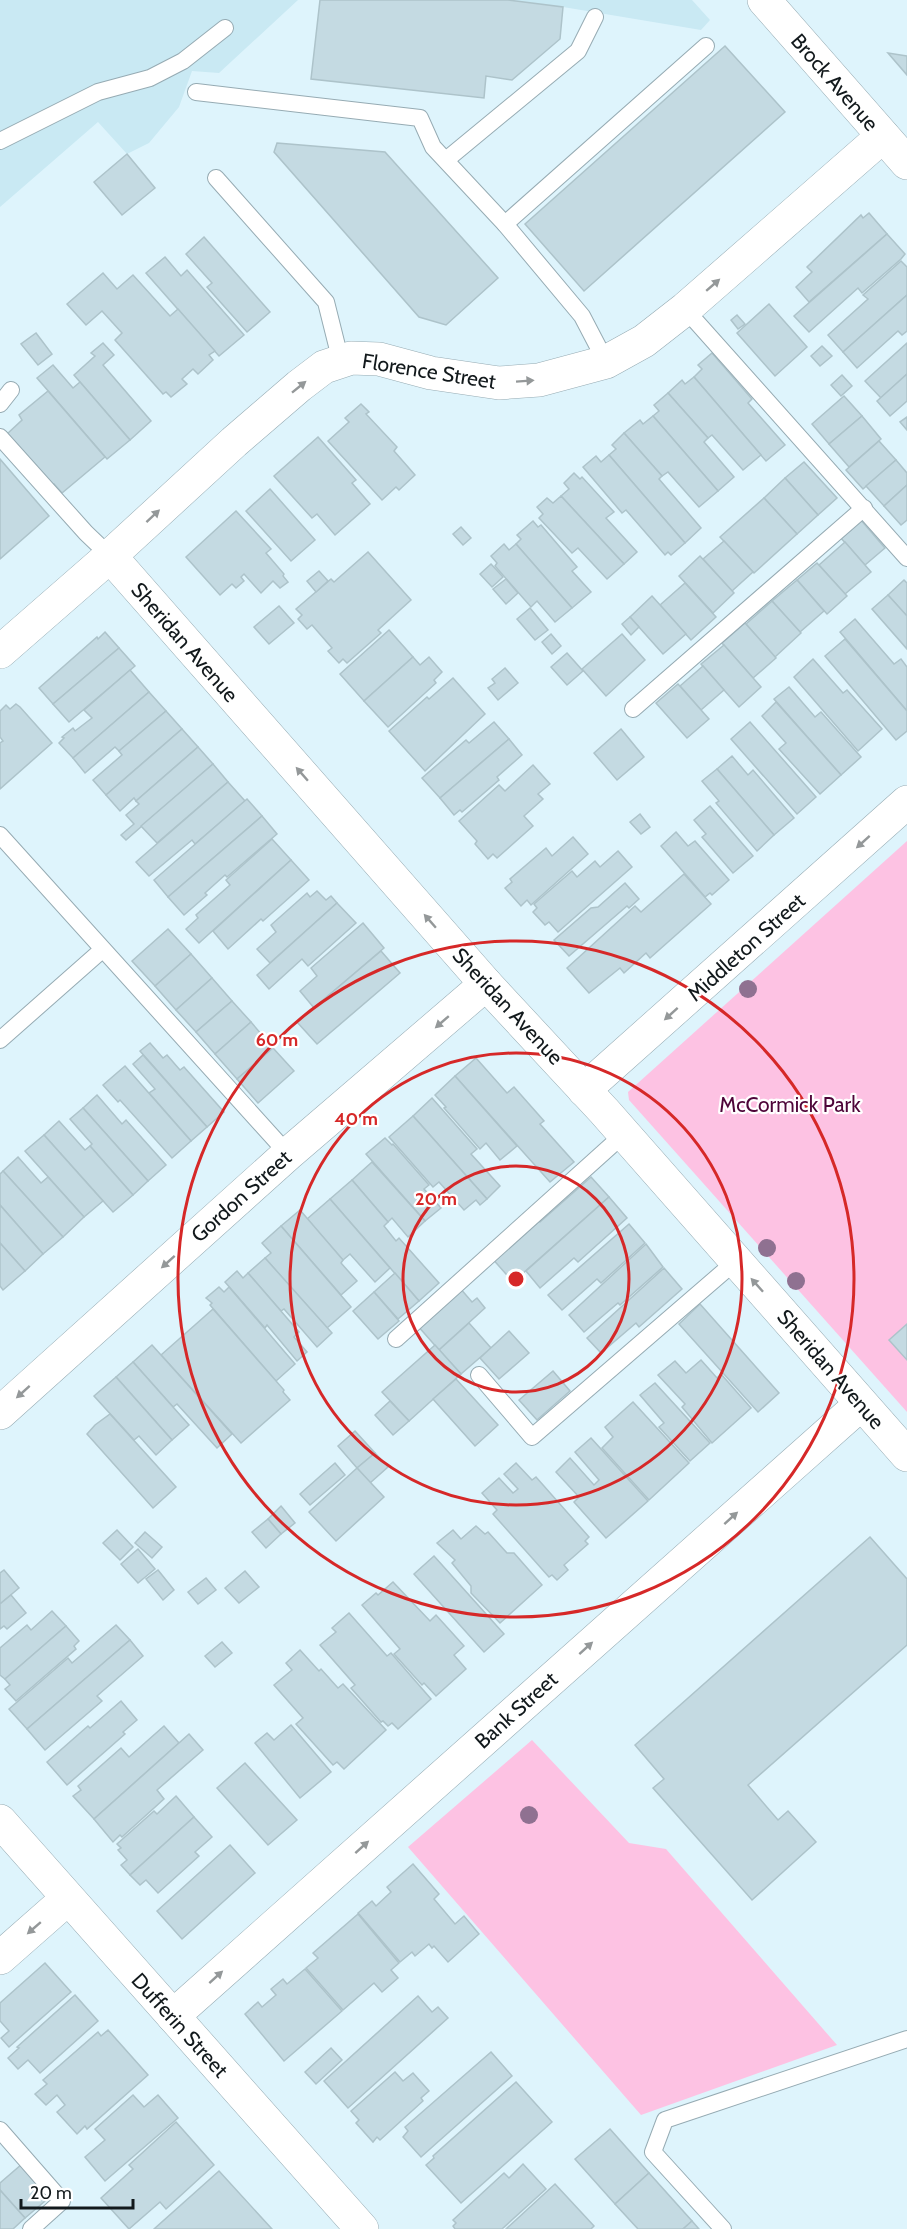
<svg xmlns="http://www.w3.org/2000/svg" width="907" height="2229" font-family="Cabin,sans-serif">
  <rect width="100%" height="100%" fill="#def4fc"/>
  <g fill="#c9e9f3">
    <polygon points="0,0 298,0 219,73 192,71 179,107 149,143 127,154 98,122 0,207"/>
    <polygon points="508,0 692,0 710,20 701,30 563,7"/>
  </g>
  <g fill="#fdc2e3">
    <polygon points="907,841 907,1412 629,1100 628,1092"/>
    <polygon points="532,1740 629,1843 666,1849 837,2045 641,2115 408,1847"/>
  </g>
  <g fill="#c4dae2" stroke="#adc3ca" stroke-width="1.5">
    <polygon points="320,0 508,0 563,7 560,39 512,80 486,76 484,98 311,79"/>
    <polygon points="725,46 785,112 584,291 525,224"/>
    <polygon points="888,53 907,56 907,75"/>
    <polygon points="277,143 385,152 498,278 446,325 419,317 274,152"/>
    <polygon points="127,154 155,188 122,215 94,182"/>
    <polygon points="869,213 887,234 809,302 796,287 812,272 807,267 861,215 863,218"/>
    <polygon points="887,234 905,254 901,259 862,293 858,288 809,332 794,316"/>
    <polygon points="204,237 270,312 247,332 207,287 212,283 186,254"/>
    <polygon points="165,257 181,276 187,270 244,335 219,356 146,273"/>
    <polygon points="901,261 907,267 907,295 843,352 828,335 868,299 863,295"/>
    <polygon points="103,273 117,289 133,275 170,316 178,309 215,351 209,355 213,360 198,374 193,369 182,379 187,384 171,397 166,392 163,394 115,340 122,333 102,311 86,325 67,304"/>
    <polygon points="907,295 907,331 902,335 898,331 857,368 843,352"/>
    <polygon points="769,304 807,347 775,376 737,333"/>
    <polygon points="737,315 745,324 738,329 731,320"/>
    <polygon points="36,333 52,354 38,365 21,344"/>
    <polygon points="103,343 114,355 103,365 151,421 130,440 74,375 95,356 91,353"/>
    <polygon points="907,343 907,374 881,398 865,381"/>
    <polygon points="822,346 832,356 820,366 811,356"/>
    <polygon points="712,353 752,399 748,403 785,445 766,461 694,377 702,369 698,365"/>
    <polygon points="53,365 73,388 80,382 130,440 107,459 37,378"/>
    <polygon points="907,374 907,401 890,416 877,401"/>
    <polygon points="842,375 852,386 841,396 831,385"/>
    <polygon points="694,377 761,455 743,470 712,435 708,438 668,393 682,380 685,384"/>
    <polygon points="48,391 105,457 62,493 54,484 51,486 7,434 22,420 19,415"/>
    <polygon points="668,393 708,438 704,442 734,477 718,491 653,416 659,411 654,405"/>
    <polygon points="844,396 862,416 829,444 812,424"/>
    <polygon points="361,404 369,412 366,414 397,447 394,451 415,475 399,490 396,487 382,500 328,441 349,422 345,418"/>
    <polygon points="653,416 718,491 699,507 668,472 662,476 624,433 640,420 643,424"/>
    <polygon points="862,416 881,439 849,467 829,444"/>
    <polygon points="907,417 907,430 900,422"/>
    <polygon points="624,433 662,476 659,479 701,528 685,543 609,455 616,449 612,445"/>
    <polygon points="318,437 356,480 352,483 370,504 335,535 317,514 312,518 274,476"/>
    <polygon points="879,441 896,460 863,489 846,470"/>
    <polygon points="609,455 685,543 671,555 668,552 665,555 626,510 622,513 583,467 596,456 601,462"/>
    <polygon points="0,459 49,516 0,559"/>
    <polygon points="896,460 907,473 907,485 884,506 866,486"/>
    <polygon points="804,462 837,498 818,515 785,478"/>
    <polygon points="574,473 580,479 582,477 614,512 606,518 637,552 624,564 561,496 569,489 564,483"/>
    <polygon points="785,478 818,515 797,534 764,498"/>
    <polygon points="907,485 907,520 901,525 884,506"/>
    <polygon points="270,489 315,540 291,561 246,511"/>
    <polygon points="561,496 624,564 607,579 578,548 572,553 539,518 543,514 537,507 547,498 553,503"/>
    <polygon points="764,498 797,534 754,573 720,537"/>
    <polygon points="236,511 271,549 266,553 284,574 283,576 288,582 280,588 273,581 261,593 244,574 241,577 244,581 236,588 232,584 220,595 186,557"/>
    <polygon points="860,519 885,548 865,565 840,537"/>
    <polygon points="533,521 538,527 541,525 577,567 572,571 591,592 572,608 516,544 521,539 517,535"/>
    <polygon points="461,527 471,538 463,545 453,534"/>
    <polygon points="724,541 753,572 732,591 703,559"/>
    <polygon points="845,542 871,572 845,594 819,565"/>
    <polygon points="504,544 509,550 516,544 572,608 555,622 537,601 531,607 495,566 497,563 491,556"/>
    <polygon points="368,552 411,600 378,630 381,633 347,663 343,659 339,663 328,651 332,648 312,625 307,629 298,619 302,615 296,609 331,579 334,582"/>
    <polygon points="700,556 734,593 713,613 679,576"/>
    <polygon points="817,563 847,596 827,614 797,580"/>
    <polygon points="491,564 503,577 492,587 480,574"/>
    <polygon points="319,571 328,581 316,592 307,581"/>
    <polygon points="506,579 518,593 506,604 493,589"/>
    <polygon points="797,580 824,611 800,632 772,601"/>
    <polygon points="904,580 907,583 907,616 888,595"/>
    <polygon points="685,583 716,617 691,640 660,605"/>
    <polygon points="888,595 907,616 907,649 872,609"/>
    <polygon points="652,596 686,634 663,654 630,617"/>
    <polygon points="772,601 801,633 775,657 746,624"/>
    <polygon points="279,606 294,623 269,644 254,627"/>
    <polygon points="530,608 548,630 535,640 517,619"/>
    <polygon points="630,617 639,627 631,635 622,624"/>
    <polygon points="855,619 894,664 901,659 907,667 907,711 840,632"/>
    <polygon points="745,623 776,658 753,678 722,643"/>
    <polygon points="389,630 413,657 364,701 340,674"/>
    <polygon points="105,632 119,648 53,704 39,688 97,637 98,639"/>
    <polygon points="551,634 561,646 552,654 542,642"/>
    <polygon points="622,634 645,660 606,696 582,669"/>
    <polygon points="845,639 907,711 907,731 896,740 825,656"/>
    <polygon points="724,645 761,687 739,707 701,664"/>
    <polygon points="119,648 135,666 69,722 53,704"/>
    <polygon points="567,653 583,671 567,685 551,667"/>
    <polygon points="413,657 420,665 429,657 442,672 434,680 436,683 388,727 364,701"/>
    <polygon points="813,659 843,693 847,690 882,729 858,751 794,677"/>
    <polygon points="703,666 724,690 701,710 680,686"/>
    <polygon points="505,668 518,683 498,700 488,688 495,683 492,679"/>
    <polygon points="130,670 149,692 73,758 59,743 64,738 62,737 73,728 75,731 92,718 84,710"/>
    <polygon points="453,678 485,714 425,771 389,731 427,697 429,699"/>
    <polygon points="678,684 709,719 687,738 656,703"/>
    <polygon points="789,687 815,717 821,712 861,757 841,775 774,699"/>
    <polygon points="149,692 166,711 119,751 115,747 85,773 73,758"/>
    <polygon points="776,702 841,775 820,794 779,749 786,743 762,716"/>
    <polygon points="16,704 20,707 52,743 0,789 0,743 3,741 0,737 0,711 6,705 10,709"/>
    <polygon points="166,711 182,729 106,795 93,780 122,755 119,751"/>
    <polygon points="494,722 509,739 440,798 422,778 466,740 469,743"/>
    <polygon points="750,722 816,797 797,814 731,739"/>
    <polygon points="182,729 198,747 136,801 134,798 120,811 106,795"/>
    <polygon points="621,729 644,757 617,780 594,753"/>
    <polygon points="509,739 522,755 497,777 499,780 462,812 460,810 454,815 440,798"/>
    <polygon points="198,747 213,764 126,840 121,835 134,824 126,815 139,804 136,801"/>
    <polygon points="732,756 748,775 753,770 794,818 774,835 717,769"/>
    <polygon points="213,764 228,782 157,843 141,826"/>
    <polygon points="533,765 550,784 538,794 543,799 524,816 533,826 497,858 493,854 488,859 475,844 477,841 459,821 499,785 505,791"/>
    <polygon points="717,769 774,835 757,851 716,803 719,801 702,781"/>
    <polygon points="228,782 245,801 195,844 192,840 149,876 136,862"/>
    <polygon points="247,799 262,816 168,897 154,880"/>
    <polygon points="710,806 753,856 733,873 702,837 706,834 694,820"/>
    <polygon points="640,814 650,827 641,834 630,822"/>
    <polygon points="262,816 277,834 227,877 225,875 205,893 207,895 184,915 168,897"/>
    <polygon points="676,832 688,846 695,841 729,880 712,895 710,893 705,897 661,846"/>
    <polygon points="573,837 588,854 531,905 527,900 521,906 505,888 512,882 510,879 546,848 552,856"/>
    <polygon points="272,839 291,860 199,943 186,929 198,918 196,915 230,885 226,880"/>
    <polygon points="618,851 632,867 558,932 549,922 545,925 533,912 537,908 534,904 572,871 577,877 595,861 600,867"/>
    <polygon points="291,860 309,880 263,921 261,919 228,949 213,931"/>
    <polygon points="684,874 711,904 650,958 646,953 624,973 620,968 589,993 567,968 635,906 641,912"/>
    <polygon points="625,883 639,899 629,908 627,906 569,956 554,940 591,908 598,907"/>
    <polygon points="317,891 326,900 331,896 337,903 270,963 257,949 276,932 271,925 307,893 310,897"/>
    <polygon points="337,903 356,923 308,966 302,959 269,989 257,975"/>
    <polygon points="363,923 384,948 314,1008 300,991 317,976 311,968"/>
    <polygon points="168,929 191,954 155,986 132,961"/>
    <polygon points="381,951 400,973 317,1044 297,1022"/>
    <polygon points="191,954 212,978 176,1010 155,986"/>
    <polygon points="212,978 232,1001 196,1032 176,1010"/>
    <polygon points="232,1001 251,1022 215,1054 196,1032"/>
    <polygon points="251,1022 273,1048 237,1079 215,1054"/>
    <polygon points="150,1043 163,1058 167,1055 180,1070 184,1067 224,1112 207,1127 140,1051"/>
    <polygon points="273,1048 294,1071 258,1103 237,1079"/>
    <polygon points="143,1055 207,1127 191,1141 149,1093 155,1089 133,1064"/>
    <polygon points="476,1058 507,1093 514,1087 544,1121 540,1124 574,1162 550,1182 455,1076"/>
    <polygon points="125,1066 191,1141 172,1158 120,1100 118,1102 103,1085"/>
    <polygon points="455,1076 517,1146 500,1160 486,1143 480,1149 444,1108 446,1107 435,1095"/>
    <polygon points="97,1095 122,1124 126,1120 166,1165 148,1181 83,1108"/>
    <polygon points="432,1098 477,1149 471,1154 500,1186 487,1199 413,1116"/>
    <polygon points="83,1108 148,1181 133,1195 90,1146 92,1144 70,1119"/>
    <polygon points="413,1116 487,1199 480,1205 476,1200 464,1210 439,1182 433,1187 389,1137"/>
    <polygon points="59,1121 85,1150 90,1146 133,1195 113,1212 44,1135"/>
    <polygon points="44,1135 103,1201 84,1217 25,1151"/>
    <polygon points="385,1138 392,1145 393,1144 429,1185 424,1189 441,1208 425,1221 366,1154"/>
    <polygon points="18,1157 41,1183 48,1177 84,1217 63,1237 3,1171"/>
    <polygon points="372,1162 425,1221 408,1237 392,1218 388,1222 352,1180"/>
    <polygon points="3,1171 63,1237 43,1254 0,1205 0,1174"/>
    <polygon points="591,1177 609,1197 513,1282 491,1257 536,1217 540,1222"/>
    <polygon points="352,1180 388,1222 384,1226 396,1241 399,1238 439,1283 419,1301 330,1199"/>
    <polygon points="609,1197 627,1218 578,1262 574,1258 540,1288 526,1271"/>
    <polygon points="330,1199 390,1268 375,1282 350,1254 343,1260 307,1219"/>
    <polygon points="0,1205 43,1254 25,1271 0,1243"/>
    <polygon points="300,1210 343,1260 341,1263 357,1281 341,1295 281,1226"/>
    <polygon points="629,1224 645,1243 601,1283 597,1279 562,1310 548,1295"/>
    <polygon points="281,1226 351,1307 327,1328 265,1258 271,1253 262,1243"/>
    <polygon points="0,1243 25,1271 3,1290 0,1286"/>
    <polygon points="646,1244 663,1267 620,1305 618,1303 584,1332 569,1315"/>
    <polygon points="265,1258 332,1333 317,1347 284,1309 281,1311 248,1273"/>
    <polygon points="664,1268 682,1289 639,1327 636,1323 601,1353 587,1338"/>
    <polygon points="237,1271 243,1278 248,1273 299,1332 294,1337 307,1352 297,1361 267,1325 265,1328 225,1282"/>
    <polygon points="395,1273 419,1301 398,1319 374,1292"/>
    <polygon points="219,1287 224,1292 229,1287 295,1364 276,1381 210,1305 212,1303 206,1298"/>
    <polygon points="459,1287 472,1302 477,1298 485,1308 439,1350 417,1325"/>
    <polygon points="374,1292 399,1321 378,1339 353,1311"/>
    <polygon points="700,1304 779,1393 758,1412 679,1324"/>
    <polygon points="213,1309 284,1390 283,1392 290,1400 241,1443 161,1355"/>
    <polygon points="469,1323 491,1348 461,1374 439,1350"/>
    <polygon points="907,1324 907,1360 889,1340"/>
    <polygon points="509,1331 529,1353 499,1379 480,1358"/>
    <polygon points="152,1345 232,1434 217,1448 177,1404 173,1407 133,1362"/>
    <polygon points="435,1345 461,1374 409,1421 382,1392"/>
    <polygon points="701,1360 717,1378 721,1374 751,1408 712,1443 682,1407 685,1404 658,1375 675,1361 686,1373"/>
    <polygon points="133,1362 189,1425 172,1440 116,1377"/>
    <polygon points="553,1371 570,1391 537,1420 519,1400"/>
    <polygon points="116,1377 172,1440 156,1455 139,1436 134,1440 94,1396"/>
    <polygon points="456,1379 498,1425 475,1446 433,1399"/>
    <polygon points="655,1383 710,1443 690,1461 659,1427 664,1423 640,1395"/>
    <polygon points="390,1401 409,1421 393,1435 375,1415"/>
    <polygon points="633,1402 689,1463 649,1500 602,1448 613,1437 605,1427"/>
    <polygon points="110,1414 176,1487 153,1508 87,1434 95,1425"/>
    <polygon points="355,1431 375,1453 357,1468 338,1446"/>
    <polygon points="591,1438 648,1501 606,1538 574,1502 579,1497 556,1472 570,1458 594,1485 599,1480 575,1452"/>
    <polygon points="375,1453 388,1467 370,1483 357,1468"/>
    <polygon points="335,1463 345,1475 310,1505 300,1494"/>
    <polygon points="516,1463 532,1480 536,1477 589,1537 585,1541 588,1544 564,1565 568,1570 557,1580 552,1575 549,1577 493,1514 497,1510 482,1493 499,1478 513,1493 518,1489 504,1474"/>
    <polygon points="357,1468 384,1497 336,1541 309,1512"/>
    <polygon points="281,1506 295,1523 281,1534 268,1519"/>
    <polygon points="268,1519 281,1534 266,1548 252,1532"/>
    <polygon points="476,1526 485,1534 488,1532 507,1553 514,1553 542,1585 500,1623 471,1593 471,1586 452,1563 455,1560 437,1543 453,1530 461,1539"/>
    <polygon points="117,1530 133,1547 120,1560 103,1543"/>
    <polygon points="145,1532 162,1547 152,1558 135,1543"/>
    <polygon points="870,1537 907,1579 907,1645 748,1785 778,1820 788,1811 816,1842 752,1900 653,1788 664,1779 635,1745"/>
    <polygon points="138,1549 155,1569 138,1583 121,1564"/>
    <polygon points="434,1556 504,1634 484,1652 414,1574"/>
    <polygon points="4,1570 19,1588 0,1604 0,1573"/>
    <polygon points="158,1570 174,1590 163,1600 146,1579"/>
    <polygon points="245,1571 259,1587 239,1603 225,1588"/>
    <polygon points="206,1578 216,1590 198,1604 188,1592"/>
    <polygon points="393,1582 430,1621 436,1615 464,1646 454,1655 466,1669 436,1696 424,1683 422,1685 394,1654 400,1649 362,1605 376,1593 378,1595"/>
    <polygon points="11,1595 26,1613 7,1629 4,1626 0,1629 0,1604"/>
    <polygon points="52,1611 66,1626 5,1679 0,1675 0,1648 27,1625 31,1630"/>
    <polygon points="349,1613 387,1656 391,1653 431,1699 398,1729 392,1723 388,1726 383,1721 381,1722 351,1688 355,1685 320,1645 336,1632 332,1628"/>
    <polygon points="116,1625 130,1640 27,1729 9,1709 68,1658 72,1663"/>
    <polygon points="66,1626 79,1641 74,1646 76,1649 16,1701 5,1689 10,1685 5,1679"/>
    <polygon points="130,1640 143,1656 97,1696 102,1701 45,1750 27,1729"/>
    <polygon points="222,1642 232,1653 215,1667 205,1656"/>
    <polygon points="300,1650 319,1671 321,1669 338,1688 343,1684 386,1730 344,1769 337,1762 333,1765 296,1724 303,1718 274,1685 292,1670 286,1663"/>
    <polygon points="121,1701 137,1720 123,1732 125,1734 67,1785 47,1762 88,1726 90,1728"/>
    <polygon points="291,1725 331,1772 300,1798 255,1743 267,1733 274,1740"/>
    <polygon points="164,1726 179,1743 94,1819 73,1796 81,1790 78,1786 121,1748 129,1757"/>
    <polygon points="189,1734 203,1750 157,1790 164,1799 122,1837 120,1835 113,1842 94,1819"/>
    <polygon points="245,1763 297,1820 268,1845 217,1788"/>
    <polygon points="176,1796 194,1817 130,1875 121,1865 127,1860 118,1850 121,1848 117,1844 154,1811 157,1814"/>
    <polygon points="194,1817 212,1837 195,1852 199,1856 158,1893 146,1880 140,1885 130,1875"/>
    <polygon points="230,1845 255,1873 182,1939 157,1911"/>
    <polygon points="413,1864 439,1894 434,1899 455,1924 464,1916 479,1934 448,1962 434,1946 432,1948 429,1944 415,1956 412,1952 400,1962 358,1913 372,1901 376,1906 391,1892 387,1887"/>
    <polygon points="358,1914 399,1963 391,1970 398,1978 382,1992 374,1983 343,2010 306,1968 318,1958 313,1953"/>
    <polygon points="45,1963 71,1992 9,2047 1,2038 9,2031 0,2021 0,2003"/>
    <polygon points="305,1969 342,2011 284,2061 245,2014 258,2002 262,2007 276,1995 271,1989 283,1979 287,1984"/>
    <polygon points="75,1995 98,2021 40,2073 28,2060 18,2069 8,2058 19,2048 17,2047"/>
    <polygon points="418,1996 432,2012 438,2007 448,2018 348,2108 324,2081"/>
    <polygon points="108,2030 148,2075 87,2129 85,2126 77,2134 57,2112 65,2105 57,2095 46,2105 35,2094 47,2084 43,2080 98,2032 101,2036"/>
    <polygon points="331,2048 342,2060 316,2084 305,2072"/>
    <polygon points="491,2052 512,2076 421,2157 403,2137 408,2131 405,2127"/>
    <polygon points="395,2072 403,2081 413,2073 429,2091 421,2098 423,2101 380,2140 377,2137 373,2142 356,2123 359,2120 351,2111"/>
    <polygon points="516,2082 552,2122 461,2203 426,2165 434,2158 433,2156"/>
    <polygon points="133,2095 144,2107 158,2095 178,2118 105,2181 85,2157 105,2140 95,2129"/>
    <polygon points="176,2122 214,2165 166,2209 160,2202 129,2229 101,2198 133,2169 129,2165"/>
    <polygon points="610,2129 649,2173 615,2204 575,2159"/>
    <polygon points="22,2164 51,2196 25,2218 0,2190 0,2183"/>
    <polygon points="523,2164 546,2189 502,2229 455,2229 453,2226 456,2223 453,2220 504,2173 509,2178"/>
    <polygon points="219,2171 272,2229 154,2229"/>
    <polygon points="649,2173 692,2221 683,2229 638,2229 615,2204"/>
    <polygon points="555,2184 594,2226 591,2229 506,2229"/>
    <polygon points="0,2190 25,2218 13,2229 0,2229"/>
    <polygon points="692,2221 699,2229 683,2229"/>
  </g>
  <g fill="none" stroke-linecap="round" stroke-linejoin="round">
    <defs>
      <g id="lane">
        <polyline points="196,92 420,118 433,147 505,224 582,316 606,362"/>
        <polyline points="0,141 98,92 150,78 183,61 225,28"/>
        <polyline points="446,160 578,51 595,17"/>
        <polyline points="216,178 326,302 341,362"/>
        <polyline points="505,224 706,46"/>
        <polyline points="685,309 907,558"/>
        <polyline points="0,404 11,390"/>
        <polyline points="0,437 86,533 110,556"/>
        <polyline points="633,709 864,508"/>
        <polyline points="0,835 288,1154"/>
        <polyline points="0,1040 102,950"/>
        <polyline points="396,1339 624,1134"/>
        <polyline points="479,1375 532,1437 736,1261"/>
        <polyline points="0,2130 62,2201 31,2229"/>
        <polyline points="723,2229 653,2152 665,2120 907,2039"/>
      </g>
      <g id="street">
        <polyline points="764,0 907,163"/>
        <polyline points="110,556 486,984 604,1111 907,1455"/>
        <polyline points="0,652 110,556 234,442 299,386 324,367 351,358 379,359 431,373 499,383 539,380 606,362 644,341 685,309 883,136"/>
        <polyline points="584,1090 907,802"/>
        <polyline points="0,1413 288,1154 486,984"/>
        <polyline points="0,1958 67,1899"/>
        <polyline points="173,2016 861,1404"/>
      </g>
      <polyline id="secondary" points="0,1821 362,2229"/>
    </defs>
    <use href="#lane" stroke="#96abb3" stroke-width="18"/>
    <use href="#street" stroke="#96abb3" stroke-width="34"/>
    <use href="#secondary" stroke="#96abb3" stroke-width="34"/>
    <use href="#lane" stroke="#fff" stroke-width="16"/>
    <use href="#street" stroke="#fff" stroke-width="33"/>
    <use href="#secondary" stroke="#fff" stroke-width="33"/>
  </g>
  <g fill="#8f7191">
    <circle cx="748" cy="989" r="9"/>
    <circle cx="767" cy="1248" r="9"/>
    <circle cx="796" cy="1281" r="9"/>
    <circle cx="529" cy="1815" r="9"/>
  </g>
  <defs><path id="oneway-solid" d="M-6-.8H1V-3.2L6.5 0L1 3.2V.8H-6Z" transform="scale(1.5)"/></defs>
  <g fill="#949899">
    <use href="#oneway-solid" transform="translate(713 285) rotate(-41)"/>
    <use href="#oneway-solid" transform="translate(525 381) rotate(-4)"/>
    <use href="#oneway-solid" transform="translate(299 387) rotate(-39)"/>
    <use href="#oneway-solid" transform="translate(153 516) rotate(-43)"/>
    <use href="#oneway-solid" transform="translate(302 774) rotate(-131)"/>
    <use href="#oneway-solid" transform="translate(863 842) rotate(138)"/>
    <use href="#oneway-solid" transform="translate(430 921) rotate(-131)"/>
    <use href="#oneway-solid" transform="translate(671 1014) rotate(138)"/>
    <use href="#oneway-solid" transform="translate(442 1022) rotate(139)"/>
    <use href="#oneway-solid" transform="translate(168 1262) rotate(138)"/>
    <use href="#oneway-solid" transform="translate(757 1285) rotate(-132)"/>
    <use href="#oneway-solid" transform="translate(23 1392) rotate(138)"/>
    <use href="#oneway-solid" transform="translate(731 1518) rotate(-42)"/>
    <use href="#oneway-solid" transform="translate(586 1648) rotate(-42)"/>
    <use href="#oneway-solid" transform="translate(362 1847) rotate(-42)"/>
    <use href="#oneway-solid" transform="translate(34 1928) rotate(139)"/>
    <use href="#oneway-solid" transform="translate(216 1977) rotate(-42)"/>
  </g>
  <g fill="none" stroke="#d62828" stroke-width="3">
    <circle cx="516" cy="1279" r="113"/>
    <circle cx="516" cy="1279" r="226"/>
    <circle cx="516" cy="1279" r="338"/>
  </g>
  <g text-anchor="middle" dominant-baseline="central" stroke-width="4.5" stroke-linejoin="round" paint-order="stroke">
    <g font-size="21" fill="#12191c" stroke="#fff">
      <text transform="translate(835 82) rotate(49)">Brock Avenue</text>
      <text transform="translate(429 371) rotate(9)">Florence Street</text>
      <text transform="translate(185 642) rotate(49)">Sheridan Avenue</text>
      <text transform="translate(746 947) rotate(-42)">Middleton Street</text>
      <text transform="translate(508 1006) rotate(47)">Sheridan Avenue</text>
      <text transform="translate(241 1196) rotate(-42)">Gordon Street</text>
      <text transform="translate(831 1369) rotate(49)">Sheridan Avenue</text>
      <text transform="translate(516 1710) rotate(-42)">Bank Street</text>
      <text transform="translate(180 2025) rotate(48)">Dufferin Street</text>
    </g>
    <g font-size="21" fill="#4e0539" stroke="#fff">
      <text x="790" y="1104">McCormick Park</text>
    </g>
  </g>
  <circle cx="516" cy="1279" r="9" fill="#d62828" stroke="#fff" stroke-width="3"/>
  <g font-size="18" text-anchor="middle" font-weight="bold" fill="#d62828" stroke="#fff" stroke-width="4.5" stroke-linejoin="round" paint-order="stroke">
    <text x="277" y="1046">60 m</text>
    <text x="356" y="1125">40 m</text>
    <text x="436" y="1205">20 m</text>
  </g>
  <path d="M21 2199v9h112v-9" fill="none" stroke="#12191c" stroke-width="3"/>
  <text x="30" y="2199" font-size="18" fill="#12191c" stroke="#ffffff" stroke-width="4.5" paint-order="stroke">20 m</text>
</svg>
